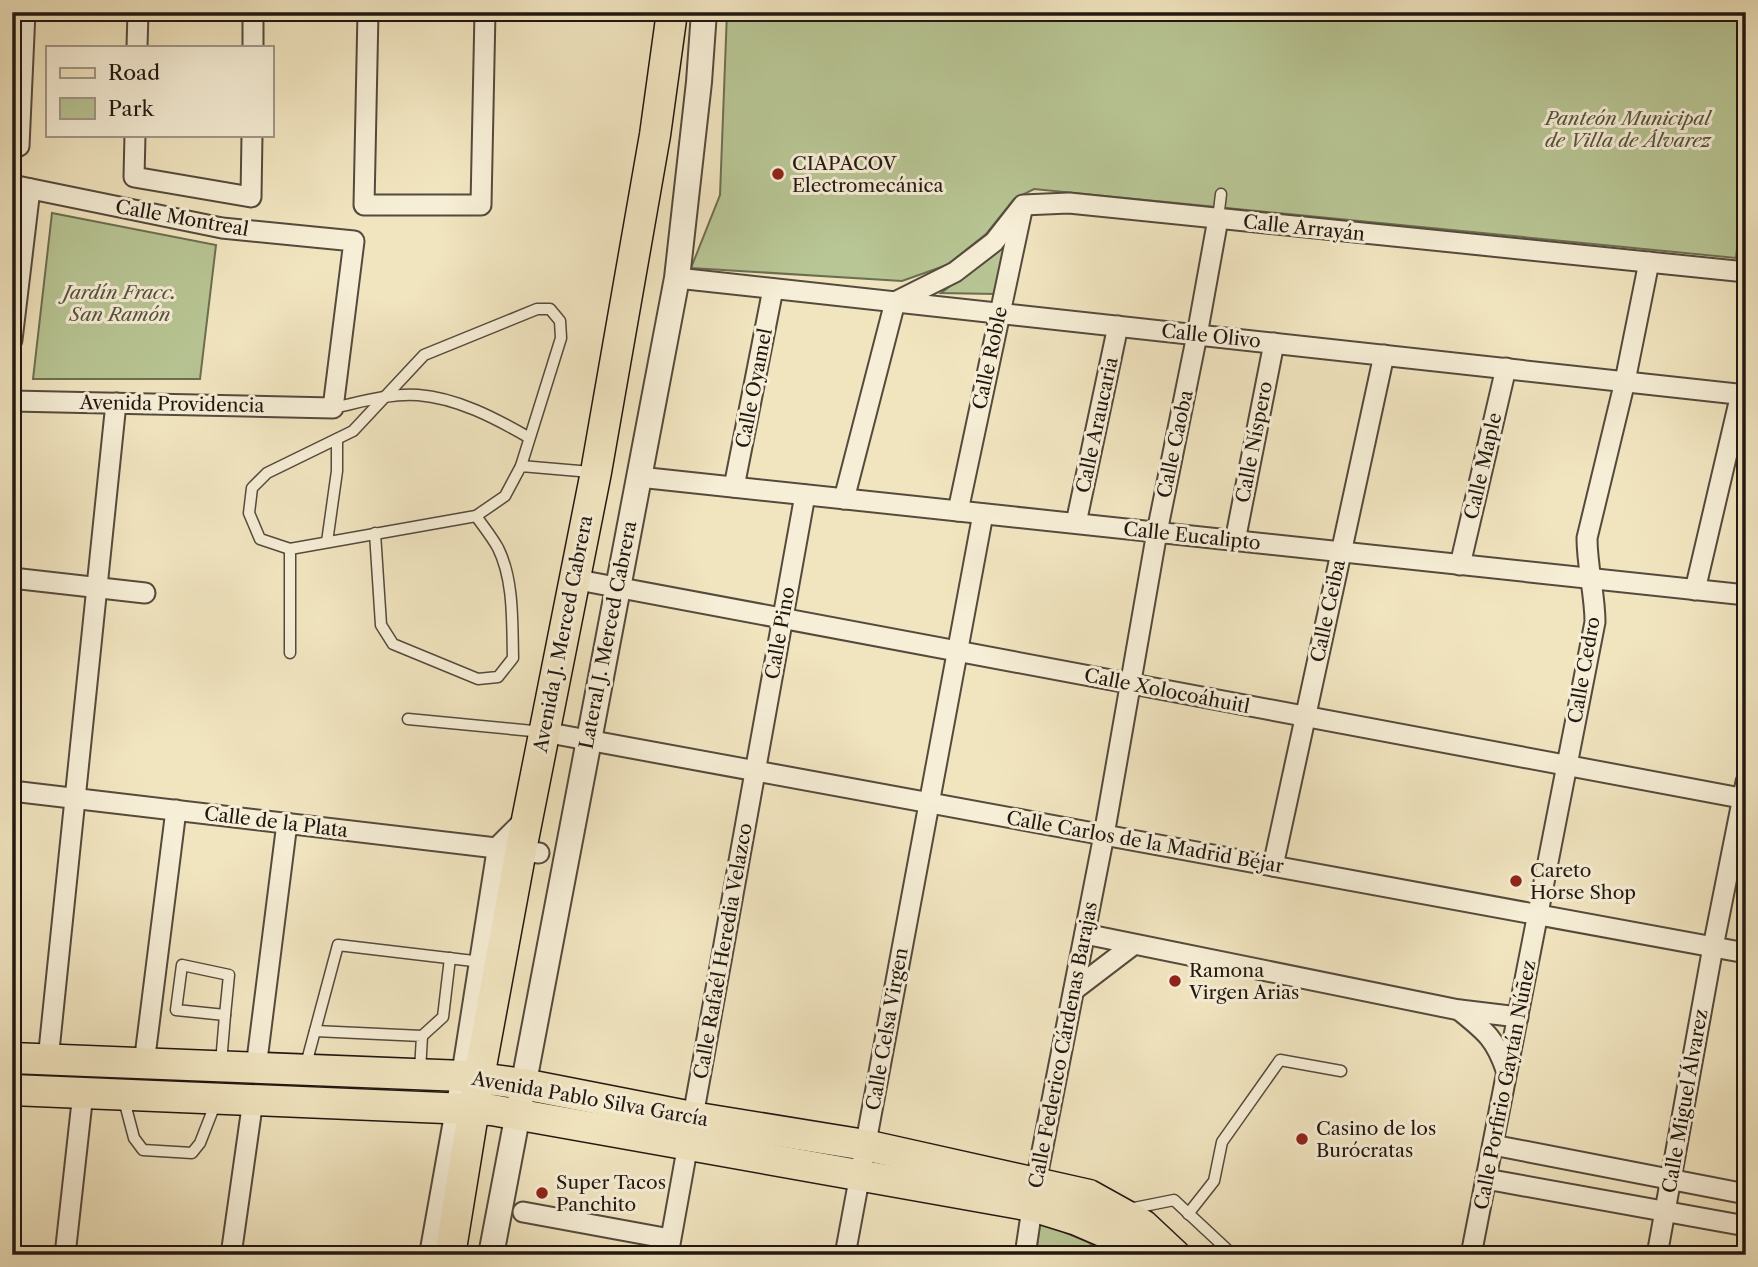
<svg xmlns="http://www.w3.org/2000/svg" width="1758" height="1267" font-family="'Libre Caslon Text',serif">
  <rect width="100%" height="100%" fill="#f1e5c0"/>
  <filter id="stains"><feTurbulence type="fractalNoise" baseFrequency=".00286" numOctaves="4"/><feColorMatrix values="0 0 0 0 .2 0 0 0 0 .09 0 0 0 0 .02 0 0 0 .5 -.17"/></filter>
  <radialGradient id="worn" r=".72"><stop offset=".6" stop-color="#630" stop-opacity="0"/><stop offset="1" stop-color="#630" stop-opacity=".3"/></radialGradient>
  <g fill="#b8c594" stroke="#6c6e52" stroke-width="2">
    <polygon points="727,12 1746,12 1746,163 1736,258 1034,189 1014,199 986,234 947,265 902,281 691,268 720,195"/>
    <polygon points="52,213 216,245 200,379 33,379"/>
    <polygon points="1006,244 995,294 941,293"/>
    <polygon points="1040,1222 1088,1242 1105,1255 1036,1255"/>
  </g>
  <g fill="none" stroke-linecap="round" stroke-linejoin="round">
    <defs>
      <g id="service">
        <polyline points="1218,219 1221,194"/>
        <path d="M333 408C361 402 390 393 418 395 457 398 495 418 528 437"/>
        <path d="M375 533 381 625 393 644 478 679 498 677 513 658C512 622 514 580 498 548 492 537 483 526 476 516"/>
        <polyline points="327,542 337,471 337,439"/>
        <polyline points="290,549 260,539 249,513 252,488 267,473 353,431 424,355 537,309 550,309 560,321 561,338 521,466"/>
        <polyline points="290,653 290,549 476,516 505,496 521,466 591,472"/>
        <polyline points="408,719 543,732"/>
        <polygon points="182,965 229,975 225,1015 176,1010"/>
        <polyline points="315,1031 422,1036 420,1071"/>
        <polyline points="422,1036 443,1017 450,958"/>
        <polyline points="221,1063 225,1015"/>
        <polyline points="305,1068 338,945 482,962"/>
        <polyline points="124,1100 134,1138 143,1150 192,1153 200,1143 216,1102"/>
        <polyline points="1129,1209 1174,1200 1233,1255"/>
        <polyline points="1188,1214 1214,1181 1222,1142 1280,1060 1341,1071"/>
      </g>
      <g id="minor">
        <polyline points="368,12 364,205 481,205 485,12"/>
        <polyline points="137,47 138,12"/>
        <polyline points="253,47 253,12"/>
        <polyline points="135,135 134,177 251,197 252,135"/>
        <polyline points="19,146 25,12"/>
        <polyline points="12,185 222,228 354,241 333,408 12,401"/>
        <polyline points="677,278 1746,395"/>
        <polyline points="12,340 30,189"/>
        <polyline points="639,477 1746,595"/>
        <polyline points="734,487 773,289"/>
        <polyline points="844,499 895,302 955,272 994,242 1023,205 1069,203 1746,272"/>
        <polyline points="958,511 1022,210"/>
        <polyline points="1076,523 1118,326"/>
        <polyline points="1235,541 1274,343"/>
        <polyline points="1460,565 1506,368"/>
        <polyline points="12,578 145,593"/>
        <polyline points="589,582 1746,799"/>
        <polyline points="1695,590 1741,394"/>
        <polyline points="544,732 1746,953"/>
        <polyline points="12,791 539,853"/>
        <polyline points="1273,866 1384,355"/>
        <path d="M1085 934 1459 1010C1485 1031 1495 1038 1506 1070"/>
        <polyline points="1074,990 1133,945"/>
        <polyline points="1460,1010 1518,1017"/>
        <polyline points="48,1060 116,403"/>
        <polyline points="144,1064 176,810"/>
        <polyline points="256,1068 287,823"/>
        <polyline points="1493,1145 1746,1194"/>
        <polyline points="1486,1179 1746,1226"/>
        <polyline points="523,1212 670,1239"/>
        <polyline points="65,1255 83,1093"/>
        <polyline points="231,1255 253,1100"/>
        <polyline points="668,1255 805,495"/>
        <polyline points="845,1255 983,514"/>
        <polyline points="1025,1255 1036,1182 1104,835 1157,532 1197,335 1218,219"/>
        <path d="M1471 1255 1595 622C1595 594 1587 567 1587 538L1625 381 1649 262"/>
        <polyline points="1657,1255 1713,947 1746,782"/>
      </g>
      <g id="tertiary">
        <polyline points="432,1255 464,1076 500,848 527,821"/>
        <polyline points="491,1255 677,278 699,82 704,12"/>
      </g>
      <g id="primary">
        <polyline points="12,1058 464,1076 523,1084 692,1117 865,1145 1089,1195 1143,1225 1175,1255"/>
        <polyline points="12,1090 492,1110 1032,1206 1077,1220 1114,1236 1135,1255"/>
        <polyline points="450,1255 479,1077 521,850 596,472 655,135 672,12"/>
      </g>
    </defs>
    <use href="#service" stroke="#554a3d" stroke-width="13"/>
    <use href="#minor" stroke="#554a3d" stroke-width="23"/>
    <use href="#tertiary" stroke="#554a3d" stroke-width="28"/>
    <use href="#primary" stroke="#211711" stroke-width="33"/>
    <use href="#service" stroke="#f6eed6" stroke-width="10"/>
    <use href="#minor" stroke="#f6eed6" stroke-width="19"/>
    <use href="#tertiary" stroke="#f6eed6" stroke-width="24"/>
    <use href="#primary" stroke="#f1e5c0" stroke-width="30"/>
  </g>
  <g fill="#8f2418" stroke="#f6eed6" stroke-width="2.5">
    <circle cx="778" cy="174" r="7"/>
    <circle cx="1516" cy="881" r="7"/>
    <circle cx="1175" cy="981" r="7"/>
    <circle cx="1302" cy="1139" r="7"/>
    <circle cx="542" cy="1193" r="7"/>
  </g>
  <g text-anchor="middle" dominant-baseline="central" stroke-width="6" stroke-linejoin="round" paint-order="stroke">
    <g font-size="19" font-style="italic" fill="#56543f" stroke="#f6eed6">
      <text x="1628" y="118">Panteón Municipal<tspan x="1628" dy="22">de Villa de Álvarez</tspan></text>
      <text x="120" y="292">Jardín Fracc.<tspan x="120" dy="22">San Ramón</tspan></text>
    </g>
    <g font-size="19" fill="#211711" stroke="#f6eed6" text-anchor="start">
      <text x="792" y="163">CIAPACOV<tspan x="792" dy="22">Electromecánica</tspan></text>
      <text x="1530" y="870">Careto<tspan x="1530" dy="22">Horse Shop</tspan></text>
      <text x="1189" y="970">Ramona<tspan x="1189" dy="22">Virgen Arias</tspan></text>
      <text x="1316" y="1128">Casino de los<tspan x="1316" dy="22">Burócratas</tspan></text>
      <text x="556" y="1182">Super Tacos<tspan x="556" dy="22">Panchito</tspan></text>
    </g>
    <g font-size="19" fill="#211711" stroke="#f6eed6">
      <text transform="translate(182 218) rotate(10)">Calle Montreal</text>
      <text transform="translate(1304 228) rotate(6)">Calle Arrayán</text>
      <text transform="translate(1211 336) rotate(6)">Calle Olivo</text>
      <text transform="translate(990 358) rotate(-78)">Calle Roble</text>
      <text transform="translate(754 388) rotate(-79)">Calle Oyamel</text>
      <text transform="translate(172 404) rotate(1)">Avenida Providencia</text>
      <text transform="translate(1097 425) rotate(-78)">Calle Araucaria</text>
      <text transform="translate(1254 442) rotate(-79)">Calle Níspero</text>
      <text transform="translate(1175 444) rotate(-78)">Calle Caoba</text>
      <text transform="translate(1483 466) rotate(-77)">Calle Maple</text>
      <text transform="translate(1192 536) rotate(6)">Calle Eucalipto</text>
      <text transform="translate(1328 611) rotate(-78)">Calle Ceiba</text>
      <text transform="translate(780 633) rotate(-80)">Calle Pino</text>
      <text transform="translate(563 634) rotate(-79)">Avenida J. Merced Cabrera</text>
      <text transform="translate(608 635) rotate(-79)">Lateral J. Merced Cabrera</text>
      <text transform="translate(1584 670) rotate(-80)">Calle Cedro</text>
      <text transform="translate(1167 691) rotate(11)">Calle Xolocoáhuitl</text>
      <text transform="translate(276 822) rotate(7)">Calle de la Plata</text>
      <text transform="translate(1145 842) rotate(10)">Calle Carlos de la Madrid Béjar</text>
      <text transform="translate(723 951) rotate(-80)">Calle Rafaél Heredia Velazco</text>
      <text transform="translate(887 1029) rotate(-80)">Calle Celsa Virgen</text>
      <text transform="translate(1063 1045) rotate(-79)">Calle Federico Cárdenas Barajas</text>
      <text transform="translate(1505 1085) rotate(-79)">Calle Porfirio Gaytán Núñez</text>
      <text transform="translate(590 1099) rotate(10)">Avenida Pablo Silva García</text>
      <text transform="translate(1685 1101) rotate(-80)">Calle Miguel Álvarez</text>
    </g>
  </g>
  <rect width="1758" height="1267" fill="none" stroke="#f1e5c0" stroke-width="42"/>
  <rect x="14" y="14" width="1730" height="1239" fill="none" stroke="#211711" stroke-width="3.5"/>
  <rect x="21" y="21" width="1716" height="1225" fill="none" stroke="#211711" stroke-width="2"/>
  <rect x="46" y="46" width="228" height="91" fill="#f6eed6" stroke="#a19887" stroke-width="2"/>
  <rect x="60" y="68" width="35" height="10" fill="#f1e5c0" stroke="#a19887" stroke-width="2"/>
  <text x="108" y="80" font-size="21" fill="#211711">Road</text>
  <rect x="60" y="98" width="35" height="21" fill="#b8c594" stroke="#a19887" stroke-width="2"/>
  <text x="108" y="116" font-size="21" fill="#211711">Park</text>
  <rect width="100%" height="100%" filter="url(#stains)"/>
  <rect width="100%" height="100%" fill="url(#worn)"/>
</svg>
